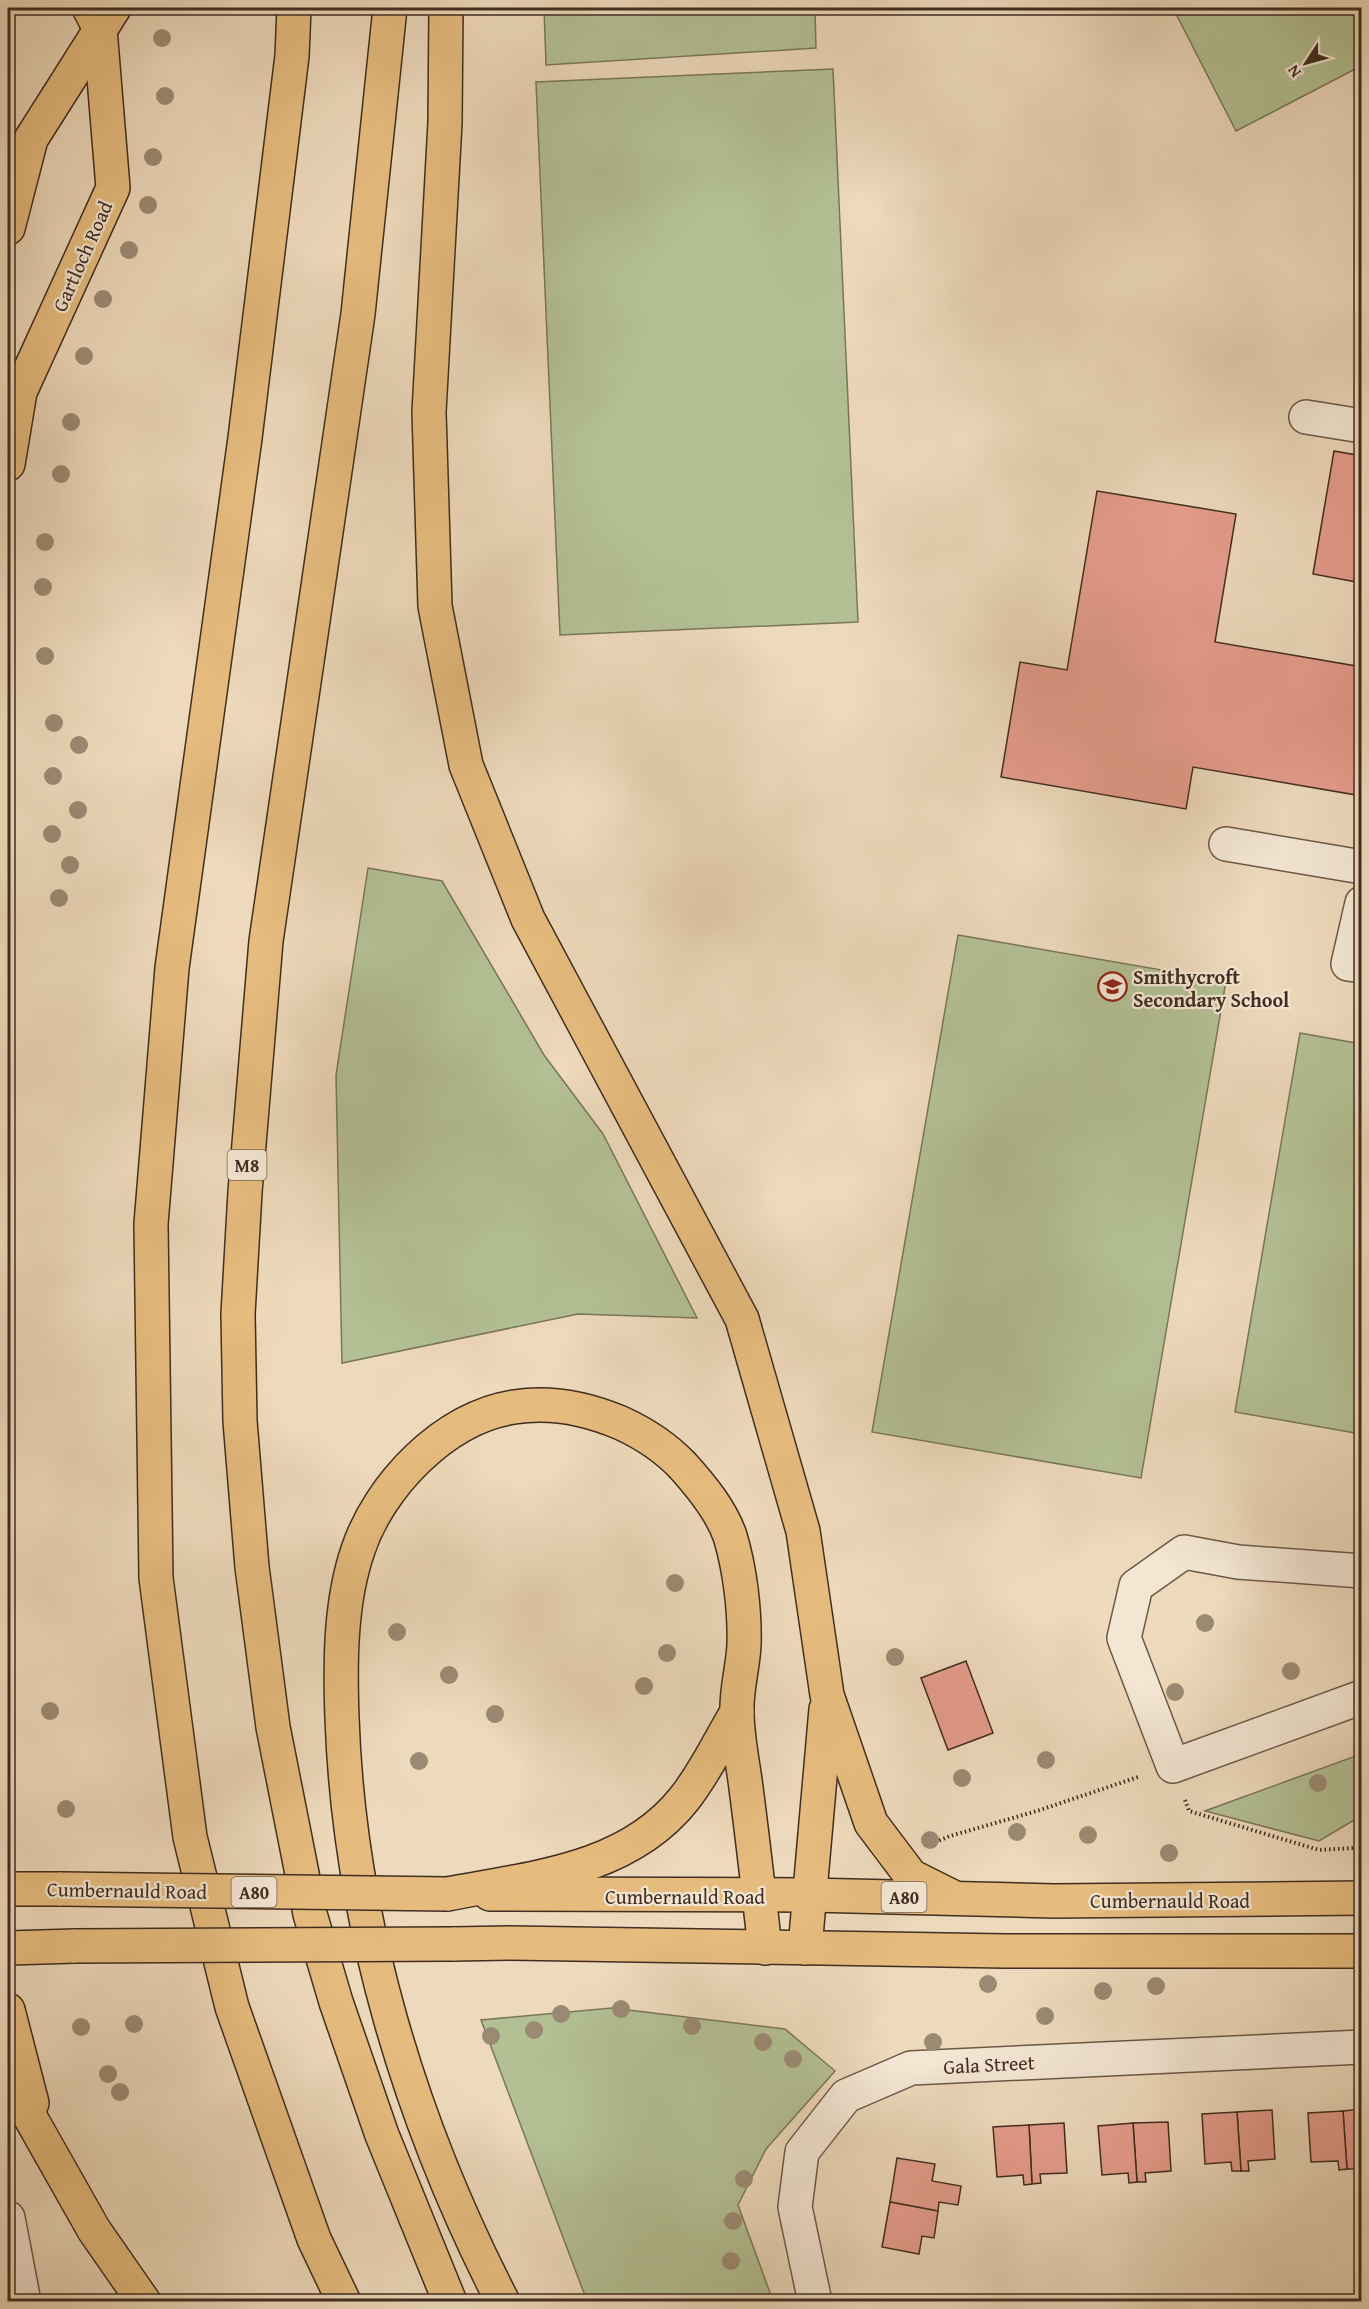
<svg xmlns="http://www.w3.org/2000/svg" width="1369" height="2309" font-family="'Gentium Book Plus',serif">
  <rect width="100%" height="100%" fill="#edd9bb"/>
  <filter id="stains"><feTurbulence type="fractalNoise" baseFrequency=".00333" numOctaves="4"/><feColorMatrix values="0 0 0 0 .2 0 0 0 0 .09 0 0 0 0 .02 0 0 0 .5 -.17"/></filter>
  <radialGradient id="worn" r=".72"><stop offset=".6" stop-color="#630" stop-opacity="0"/><stop offset="1" stop-color="#630" stop-opacity=".3"/></radialGradient>
  <g fill="#b3c094" stroke="#7a765a" stroke-width="1.5">
    <polygon points="544,8 815,8 816,48 546,65"/>
    <polygon points="1173,8 1361,8 1361,66 1236,131"/>
    <polygon points="833,69 858,622 560,635 536,82"/>
    <polygon points="368,868 442,881 544,1055 603,1134 697,1318 578,1314 342,1363 336,1075"/>
    <polygon points="958,935 1226,981 1141,1478 872,1432"/>
    <polygon points="1300,1033 1361,1044 1361,1434 1235,1412"/>
    <polygon points="1361,1754 1361,1816 1319,1841 1205,1811"/>
    <polygon points="612,2008 785,2029 835,2071 766,2149 738,2205 773,2301 587,2301 481,2020"/>
  </g>
  <g fill="#e59c8c" stroke="#412d21" stroke-width="1.5">
    <polygon points="1334,451 1362,456 1362,583 1313,574"/>
    <polygon points="1097,491 1236,514 1215,642 1362,667 1362,796 1193,767 1186,809 1001,777 1020,662 1067,670"/>
    <polygon points="966,1661 993,1733 948,1750 921,1678"/>
    <polygon points="1362,2109 1362,2159 1355,2160 1356,2169 1347,2169 1343,2111"/>
    <polygon points="1272,2110 1275,2159 1248,2161 1249,2171 1241,2171 1237,2112"/>
    <polygon points="1343,2111 1347,2169 1339,2170 1338,2161 1311,2162 1308,2113"/>
    <polygon points="1237,2112 1241,2171 1232,2171 1231,2162 1205,2164 1202,2114"/>
    <polygon points="1168,2122 1171,2171 1145,2173 1146,2182 1137,2182 1133,2123"/>
    <polygon points="1064,2123 1067,2173 1040,2174 1041,2183 1032,2184 1029,2125"/>
    <polygon points="1133,2123 1137,2182 1129,2183 1128,2173 1102,2175 1098,2126"/>
    <polygon points="1029,2125 1032,2184 1024,2185 1023,2175 997,2177 993,2127"/>
    <polygon points="897,2158 935,2164 932,2181 961,2186 958,2205 939,2202 938,2211 890,2202"/>
    <polygon points="890,2202 938,2211 934,2238 922,2236 919,2254 882,2247"/>
  </g>
  <g fill="none" stroke-linecap="round" stroke-linejoin="round">
    <defs>
      <g id="minor">
        <polyline points="1306,417 1362,426"/>
        <polyline points="1226,844 1362,867"/>
        <polyline points="1362,903 1348,964 1362,966"/>
        <polyline points="1362,1571 1238,1562 1184,1552 1136,1586 1124,1638 1173,1766 1362,1697"/>
        <polyline points="8,2218 24,2302"/>
        <polyline points="815,2302 795,2207 802,2152 846,2096 911,2068 1362,2047"/>
      </g>
      <g id="major">
        <polyline points="8,464 20,392 113,188 100,29 89,8"/>
        <polyline points="8,1889 62,1889"/>
        <polyline points="490,1894 809,1895 1054,1901 1362,1898"/>
        <polyline points="453,1944 510,1943 1005,1951 1362,1951"/>
        <polyline points="8,1948 75,1946"/>
      </g>
      <g id="highway">
        <polyline points="294,8 292,56 245,438 172,968 151,1224 156,1578 190,1837 232,2007 314,2239 344,2302"/>
        <polyline points="390,8 358,314 266,941 245,1192 238,1314 240,1421 252,1567 273,1727 310,1914 336,2002 382,2135 450,2302"/>
        <polyline points="446,8 445,123 429,412 435,606 466,765 528,919 742,1319 803,1531 827,1695 871,1823 911,1876 953,1897"/>
        <polyline points="8,228 31,139 114,8"/>
        <path d="M447 1894C531 1878 627 1871 684 1799 705 1773 720 1740 737 1712"/>
        <polyline points="805,1948 826,1709"/>
        <polyline points="8,2010 32,2103"/>
        <polyline points="8,2078 94,2230 144,2302"/>
        <path d="M503 2302C410 2122 349 1921 342 1718 340 1663 340 1602 358 1550 379 1486 445 1417 514 1407 551 1401 586 1408 621 1423 645 1434 665 1447 683 1466 701 1486 721 1510 730 1536 740 1569 745 1611 744 1645 743 1667 736 1690 737 1712 737 1737 743 1763 746 1788 753 1841 759 1895 765 1948"/>
      </g>
    </defs>
    <use href="#minor" stroke="#6c5848" stroke-width="36"/>
    <use href="#major" stroke="#412d21" stroke-width="36"/>
    <use href="#highway" stroke="#412d21" stroke-width="36"/>
    <g stroke="#412d21" stroke-width="4" stroke-dasharray="1.5 3" stroke-linecap="butt">
      <polyline points="1185,1800 1189,1811 1319,1850 1354,1848 1362,1842"/>
      <polyline points="931,1844 950,1836 1037,1811 1138,1777"/>
    </g>
    <use href="#minor" stroke="#f3e6d3" stroke-width="33"/>
    <use href="#major" stroke="#e6bc7e" stroke-width="33"/>
    <use href="#highway" stroke="#e6bc7e" stroke-width="33"/>
    <defs>
      <g id="major-bridge">
        <polyline points="62,1889 447,1894"/>
        <polyline points="75,1946 453,1944"/>
      </g>
    </defs>
    <use href="#major-bridge" stroke="#412d21" stroke-width="36" stroke-linecap="butt"/>
    <use href="#major-bridge" stroke="#e6bc7e" stroke-width="33"/>
  </g>
  <g fill="#9b8a73">
    <circle cx="162" cy="38" r="9"/>
    <circle cx="165" cy="96" r="9"/>
    <circle cx="153" cy="157" r="9"/>
    <circle cx="148" cy="205" r="9"/>
    <circle cx="129" cy="250" r="9"/>
    <circle cx="103" cy="299" r="9"/>
    <circle cx="84" cy="356" r="9"/>
    <circle cx="71" cy="422" r="9"/>
    <circle cx="61" cy="474" r="9"/>
    <circle cx="45" cy="542" r="9"/>
    <circle cx="43" cy="587" r="9"/>
    <circle cx="45" cy="656" r="9"/>
    <circle cx="54" cy="723" r="9"/>
    <circle cx="79" cy="745" r="9"/>
    <circle cx="53" cy="776" r="9"/>
    <circle cx="78" cy="810" r="9"/>
    <circle cx="52" cy="834" r="9"/>
    <circle cx="70" cy="865" r="9"/>
    <circle cx="59" cy="898" r="9"/>
    <circle cx="675" cy="1583" r="9"/>
    <circle cx="1205" cy="1623" r="9"/>
    <circle cx="397" cy="1632" r="9"/>
    <circle cx="667" cy="1653" r="9"/>
    <circle cx="895" cy="1657" r="9"/>
    <circle cx="1291" cy="1671" r="9"/>
    <circle cx="449" cy="1675" r="9"/>
    <circle cx="644" cy="1686" r="9"/>
    <circle cx="1175" cy="1692" r="9"/>
    <circle cx="50" cy="1711" r="9"/>
    <circle cx="495" cy="1714" r="9"/>
    <circle cx="1046" cy="1760" r="9"/>
    <circle cx="419" cy="1761" r="9"/>
    <circle cx="962" cy="1778" r="9"/>
    <circle cx="1318" cy="1783" r="9"/>
    <circle cx="66" cy="1809" r="9"/>
    <circle cx="1017" cy="1832" r="9"/>
    <circle cx="1088" cy="1835" r="9"/>
    <circle cx="930" cy="1840" r="9"/>
    <circle cx="1169" cy="1853" r="9"/>
    <circle cx="988" cy="1984" r="9"/>
    <circle cx="1156" cy="1986" r="9"/>
    <circle cx="1103" cy="1991" r="9"/>
    <circle cx="621" cy="2009" r="9"/>
    <circle cx="561" cy="2014" r="9"/>
    <circle cx="1045" cy="2016" r="9"/>
    <circle cx="134" cy="2024" r="9"/>
    <circle cx="692" cy="2026" r="9"/>
    <circle cx="81" cy="2027" r="9"/>
    <circle cx="534" cy="2030" r="9"/>
    <circle cx="491" cy="2036" r="9"/>
    <circle cx="763" cy="2042" r="9"/>
    <circle cx="933" cy="2042" r="9"/>
    <circle cx="793" cy="2059" r="9"/>
    <circle cx="108" cy="2074" r="9"/>
    <circle cx="120" cy="2092" r="9"/>
    <circle cx="744" cy="2179" r="9"/>
    <circle cx="733" cy="2221" r="9"/>
    <circle cx="731" cy="2261" r="9"/>
  </g>
  <defs>
    <symbol id="school-ring" viewBox="-11 -11 22 22"><circle r="9.5" fill="#f3e6d3" stroke="#8f2418" stroke-width="1.5"/><path d="M0-5L7-2L0 1L-7-2ZM-4 1L0 2.5L4 1V4Q0 6-4 4Z" fill="#8f2418"/></symbol>
  </defs>
  <g fill-rule="evenodd">
    <use href="#school-ring" x="1096" y="970" width="33" height="33"/>
  </g>
  <g text-anchor="middle" dominant-baseline="central" stroke-width="4.5" stroke-linejoin="round" paint-order="stroke">
    <g fill="#f3e6d3" stroke="#766456" stroke-width="1.5">
      <rect x="227.5" y="1150" width="39" height="30" rx="4.5"/>
      <rect x="231.5" y="1877" width="45" height="30" rx="4.5"/>
      <rect x="881.5" y="1882" width="45" height="30" rx="4.5"/>
    </g>
    <g font-size="18" font-weight="bold" fill="#412d21">
      <text x="247" y="1165">M8</text>
      <text x="254" y="1892">A80</text>
      <text x="904" y="1897">A80</text>
    </g>
    <g font-size="20" fill="#412d21" stroke="#f3e6d3">
      <text transform="translate(82 256) rotate(-66)">Gartloch Road</text>
      <text transform="translate(127 1890) rotate(1)">Cumbernauld Road</text>
      <text x="685" y="1896">Cumbernauld Road</text>
      <text x="1170" y="1900">Cumbernauld Road</text>
      <text transform="translate(989 2064) rotate(-3)">Gala Street</text>
    </g>
    <g font-size="20" font-weight="bold" fill="#412d21" stroke="#f3e6d3" text-anchor="start">
      <text x="1133" y="976">Smithycroft<tspan x="1133" dy="23">Secondary School</tspan></text>
    </g>
  </g>
  <rect width="1369" height="2309" fill="none" stroke="#edd9bb" stroke-width="30"/>
  <rect x="9" y="9" width="1351" height="2291" fill="none" stroke="#412d21" stroke-width="3"/>
  <rect x="15" y="15" width="1339" height="2279" fill="none" stroke="#412d21" stroke-width="1.5"/>
  <g transform="translate(1306 63) rotate(234)" stroke="#f3e6d3" stroke-width="4.5" paint-order="stroke">
  <path d="M0-4.5L10 22L0 15L-10 22Z" fill="#412d21"/>
  <text y="-9" font-size="16" font-weight="bold" text-anchor="middle" fill="#412d21">N</text>
  </g>
  <rect width="100%" height="100%" filter="url(#stains)"/>
  <rect width="100%" height="100%" fill="url(#worn)"/>
</svg>
